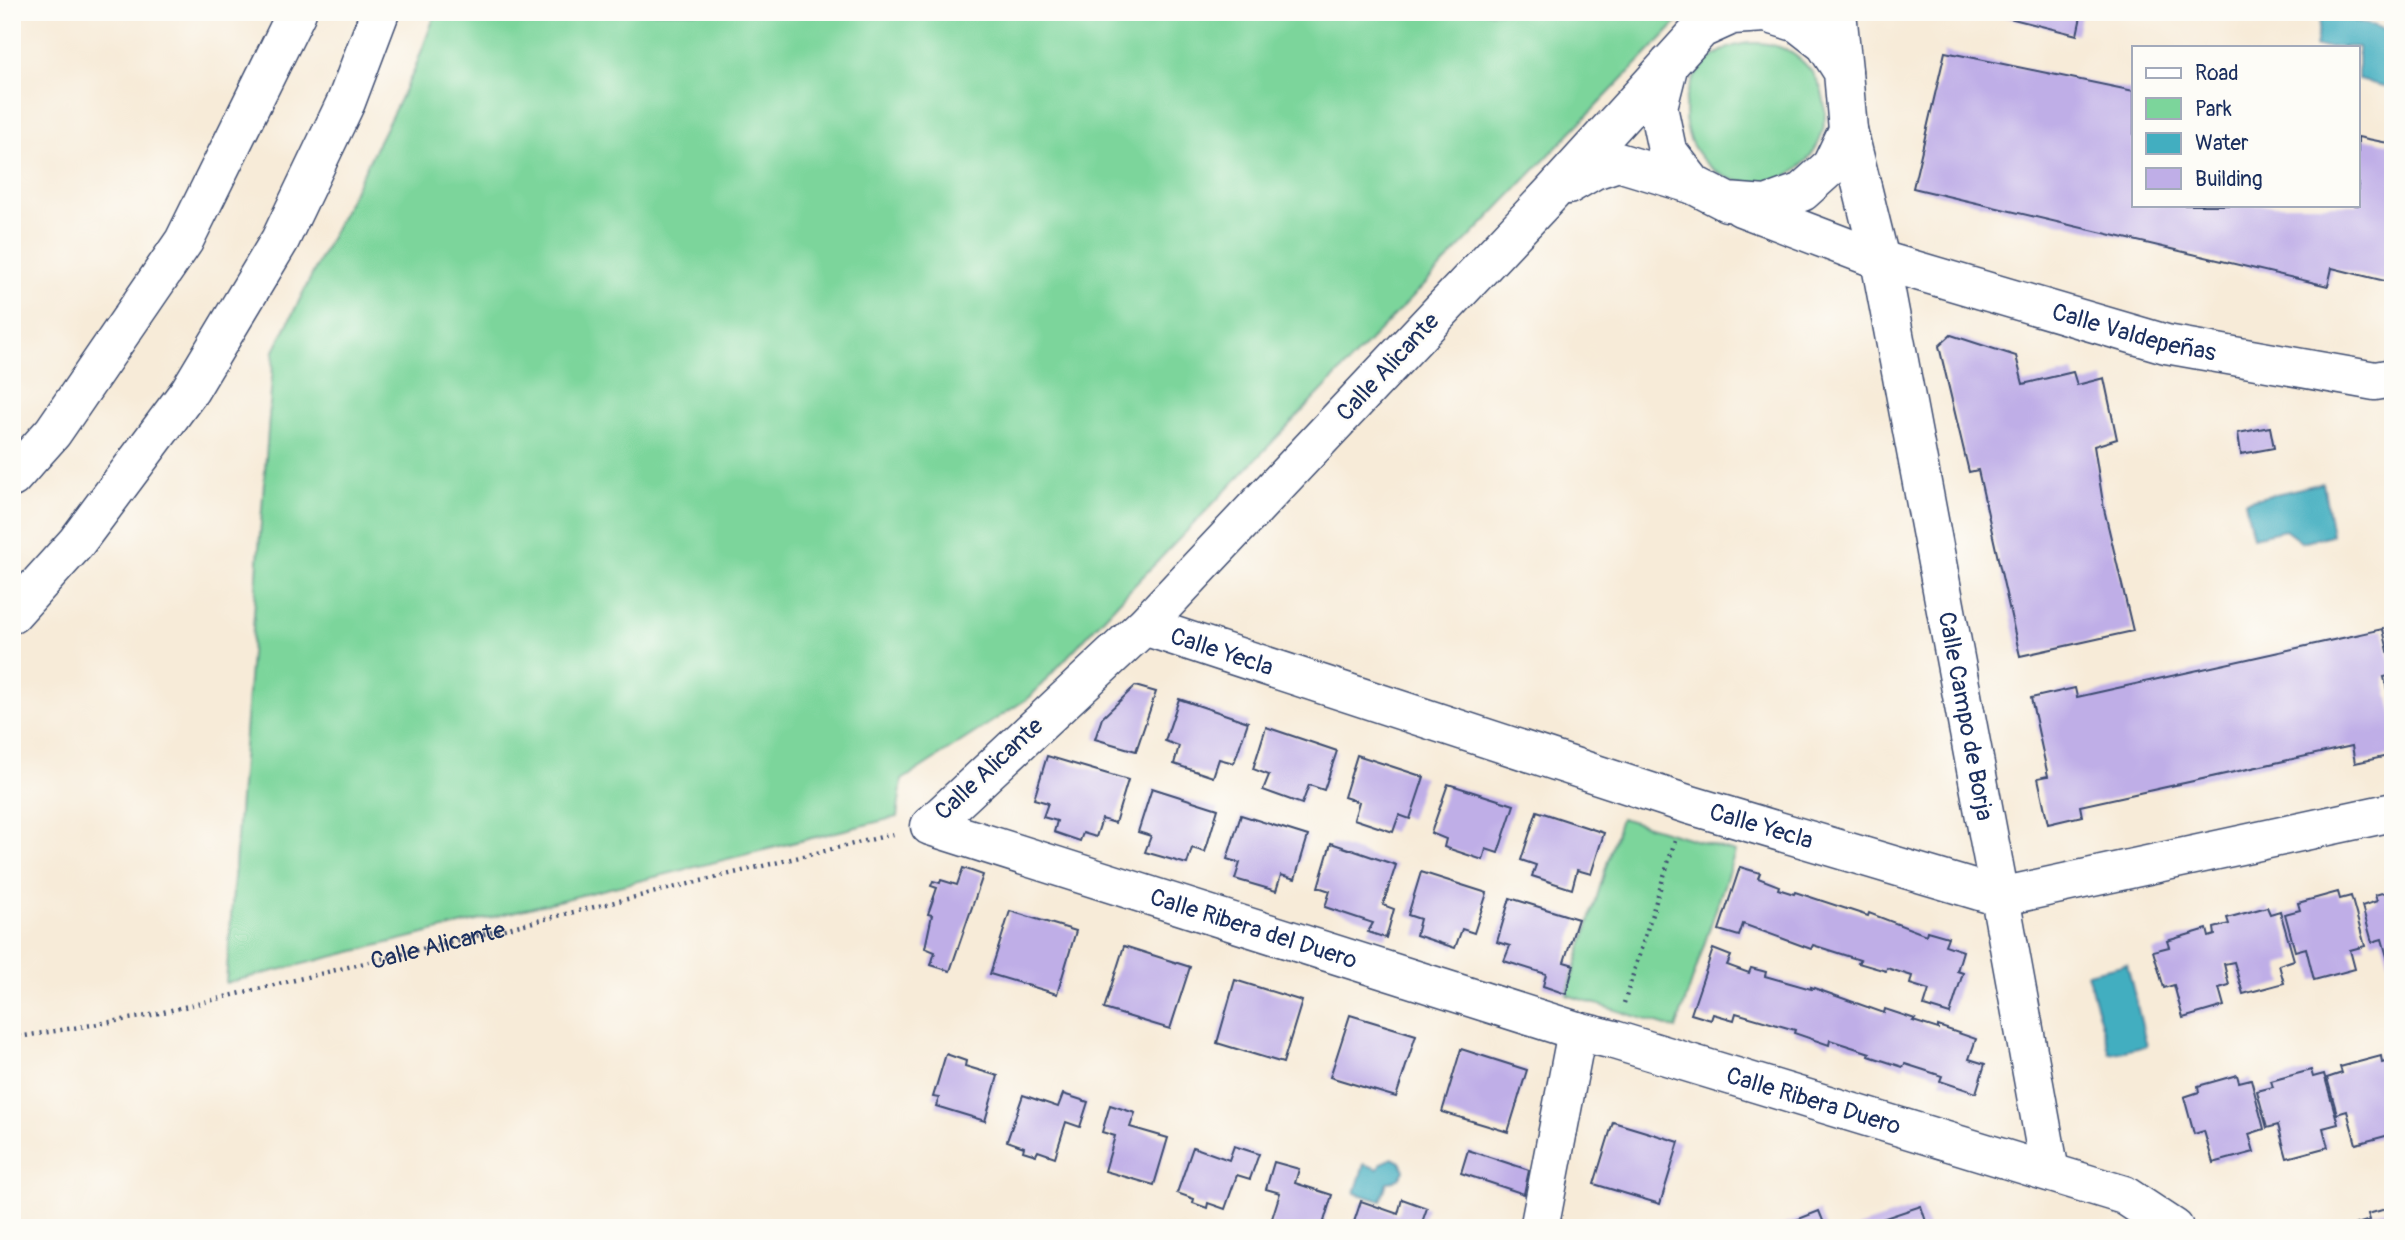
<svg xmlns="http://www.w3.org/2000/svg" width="2405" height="1240" font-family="Pangolin,sans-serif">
  <rect width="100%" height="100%" fill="#fdfcf7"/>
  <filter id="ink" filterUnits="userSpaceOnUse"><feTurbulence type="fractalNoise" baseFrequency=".0143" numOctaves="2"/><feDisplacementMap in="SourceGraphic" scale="14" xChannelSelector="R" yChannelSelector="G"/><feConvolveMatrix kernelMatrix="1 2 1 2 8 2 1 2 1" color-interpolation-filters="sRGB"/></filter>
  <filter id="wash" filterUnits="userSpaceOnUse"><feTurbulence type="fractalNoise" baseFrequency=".00686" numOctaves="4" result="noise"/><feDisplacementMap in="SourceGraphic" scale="28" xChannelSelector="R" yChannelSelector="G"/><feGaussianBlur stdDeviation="1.57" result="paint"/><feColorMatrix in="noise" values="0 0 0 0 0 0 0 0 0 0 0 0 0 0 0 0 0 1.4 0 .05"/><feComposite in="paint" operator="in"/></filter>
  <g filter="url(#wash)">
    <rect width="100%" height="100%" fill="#f7ebd8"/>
    <g fill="#7cd59b" stroke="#4c827c" stroke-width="2">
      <polygon points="436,12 1687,12 1125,595 1030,697 902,780 897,817 226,983 274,351 414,71"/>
      <circle cx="1755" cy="113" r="70"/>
      <polygon points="1621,818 1735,852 1676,1029 1567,995"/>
    </g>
    <g fill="#42aec0" stroke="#2e6e8f" stroke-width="2">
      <polygon points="2322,12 2393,31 2393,88 2358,80 2358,47 2315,47"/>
      <polygon points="2323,483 2332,535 2301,542 2285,530 2253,537 2245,501"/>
      <polygon points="2127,964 2147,1046 2110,1054 2087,973"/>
      <path d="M1392 1158 1400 1162 1404 1170C1400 1178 1396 1182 1387 1182L1381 1201 1355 1193 1364 1164 1378 1169 1381 1163Z"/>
    </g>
    <g id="blocks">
      <g fill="#bfaee7">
        <polygon points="1985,12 2082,12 2077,35"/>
        <polygon points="1945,52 2134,91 2134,205 2358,205 2358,137 2393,144 2393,283 2332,268 2328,286 1913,188"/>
        <polygon points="1951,335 2016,356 2023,384 2073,372 2077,385 2104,378 2117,439 2094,446 2104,509 2133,631 2020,656 1978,470 1969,472 1939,346"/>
        <polygon points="2270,427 2274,448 2241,454 2238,433"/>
        <polygon points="2383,629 2393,673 2393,675 2384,677 2393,716 2393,755 2355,763 2352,746 2080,806 2082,816 2048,824 2038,778 2048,776 2031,698 2075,688 2077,697"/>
        <polygon points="1135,686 1156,692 1136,751 1095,739 1102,718"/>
        <polygon points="1179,699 1248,722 1234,763 1219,759 1213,777 1174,764 1179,746 1165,741"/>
        <polygon points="1266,727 1337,751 1324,790 1309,785 1302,804 1263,790 1269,775 1253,769"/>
        <polygon points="1357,755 1424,777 1410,819 1399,815 1393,832 1354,819 1359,802 1344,797"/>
        <polygon points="1047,756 1128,780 1115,823 1102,819 1096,837 1083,833 1080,841 1054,832 1057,821 1043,817 1048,803 1034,799"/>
        <polygon points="1448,784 1514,805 1498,853 1486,849 1483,860 1444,847 1446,839 1431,833"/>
        <polygon points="1152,788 1218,809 1205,852 1192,848 1187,864 1145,852 1151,836 1138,832"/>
        <polygon points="1537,811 1604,833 1591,874 1577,870 1572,889 1532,876 1536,865 1521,860"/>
        <polygon points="1241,815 1308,836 1295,879 1281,875 1276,891 1235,879 1240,863 1227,859"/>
        <polygon points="1331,843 1396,865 1383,905 1394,909 1386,938 1368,932 1373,923 1325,907 1330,891 1318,887"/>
        <polygon points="1740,867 1760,873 1758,878 1779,886 1778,889 1794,894 1795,892 1868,916 1869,913 1926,935 1927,931 1948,937 1945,945 1963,951 1957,971 1963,973 1950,1014 1924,1006 1929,990 1910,984 1912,976 1887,968 1886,971 1858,963 1860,960 1813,945 1811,949 1743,924 1739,936 1719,930"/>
        <polygon points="963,868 983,875 950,971 931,965 935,952 925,948 932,915 928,914 937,888 931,886 933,881 940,883 941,880 957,885"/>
        <polygon points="1421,872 1487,893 1474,933 1462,929 1455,948 1416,935 1420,919 1408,915"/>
        <polygon points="2393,890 2393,974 2392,974 2382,939 2372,942 2362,906 2377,901 2375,895"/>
        <polygon points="2338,892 2340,899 2351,896 2365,946 2350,950 2355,969 2314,980 2306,948 2295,951 2285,914 2300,910 2298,903"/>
        <polygon points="1510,898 1578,919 1564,962 1574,965 1566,994 1543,986 1546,974 1504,961 1510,946 1497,942"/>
        <polygon points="2267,907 2270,914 2280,911 2294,960 2279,965 2284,983 2243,994 2234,962 2224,964 2229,985 2219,988 2224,1006 2183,1018 2174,985 2164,988 2153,951 2169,947 2167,941 2207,929 2209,937 2215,935 2214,928 2229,924 2227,918"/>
        <polygon points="1010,911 1076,931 1057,994 990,974"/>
        <polygon points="1124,946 1190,967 1170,1029 1104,1009"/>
        <polygon points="1713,949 1731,956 1727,965 1749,973 1751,968 1766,972 1765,976 1811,989 1811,987 1884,1013 1885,1009 1915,1019 1913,1021 1938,1029 1938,1026 1976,1039 1969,1059 1985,1064 1976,1093 1940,1081 1942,1076 1924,1070 1905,1064 1903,1067 1869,1056 1870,1053 1830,1040 1829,1045 1794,1033 1795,1030 1736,1013 1734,1020 1713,1014 1711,1020 1691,1014"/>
        <polygon points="1235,980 1302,1001 1283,1063 1217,1043"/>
        <polygon points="1350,1015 1416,1035 1396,1097 1330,1077"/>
        <polygon points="1461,1049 1527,1070 1508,1132 1442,1112"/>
        <polygon points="946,1054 966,1061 965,1066 998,1076 985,1121 936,1106 939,1098 933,1097"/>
        <polygon points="2381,1056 2382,1063 2393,1060 2393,1134 2356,1144 2347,1111 2337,1114 2327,1078 2342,1073 2340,1067"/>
        <polygon points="2311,1070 2313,1077 2324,1074 2338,1124 2323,1128 2328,1147 2287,1158 2278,1125 2267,1128 2257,1091 2273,1087 2271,1081"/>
        <polygon points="2237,1075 2239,1082 2251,1079 2264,1129 2249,1134 2254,1152 2213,1163 2204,1131 2194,1134 2184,1097 2199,1092 2198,1086"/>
        <polygon points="1063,1094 1088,1102 1080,1127 1066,1122 1055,1157 1038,1151 1036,1155 1023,1151 1024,1147 1007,1141 1023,1095 1058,1107"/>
        <polygon points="1110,1105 1135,1113 1130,1127 1168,1138 1154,1185 1105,1171 1115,1136 1102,1132"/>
        <polygon points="1613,1122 1679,1142 1660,1204 1594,1184"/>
        <polygon points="1234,1146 1259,1154 1250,1179 1237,1175 1225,1209 1208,1203 1207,1208 1193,1203 1194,1199 1177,1193 1193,1147 1229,1160"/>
        <polygon points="1468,1150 1529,1170 1524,1194 1461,1173"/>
        <polygon points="1274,1162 1299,1169 1295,1183 1332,1195 1322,1228 1269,1228 1280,1193 1266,1189"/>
        <polygon points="1402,1199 1427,1208 1420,1228 1352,1228 1361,1201 1398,1214"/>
        <polygon points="1921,1206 1928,1228 1858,1228 1858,1227"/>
        <polygon points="2393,1207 2393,1228 2355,1228 2354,1225 2370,1220 2368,1214"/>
        <polygon points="1819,1211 1826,1228 1776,1228"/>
      </g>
    </g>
  </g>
  <g filter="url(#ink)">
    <use href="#blocks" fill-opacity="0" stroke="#3c4b70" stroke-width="2"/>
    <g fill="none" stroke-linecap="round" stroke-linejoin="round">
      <defs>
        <g id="minor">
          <polyline points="1837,12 1843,70"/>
          <path id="s2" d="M1669 64 1658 107 1667 150 1694 185 1727 202 1766 205 1802 192 1831 166 1848 130 1843 72 1825 44 1798 23 1766 13 1732 15 1701 29 1551 194 1144 626 930 826 1577 1031 1614 1040 2124 1195 2174 1228"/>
          <path id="s3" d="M1848 130 1880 260 2000 897 2050 1172"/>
          <polyline points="1568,185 1594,170 1618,162 1694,185"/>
          <path id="s4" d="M1741 207 1880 260 2166 344 2375 381 2393 378"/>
          <path id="s5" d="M1144 626 1687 804 2000 897 2393 812"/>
          <polyline points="1540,1224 1577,1031"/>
        </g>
        <g id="major">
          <polyline points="12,478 53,432 184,241 297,12"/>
          <polyline points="12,614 76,543 190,390 280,240 346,102 380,12"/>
        </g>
      </defs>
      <use href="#minor" stroke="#3c4b70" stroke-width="41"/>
      <use href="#major" stroke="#3c4b70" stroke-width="41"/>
      <g stroke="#3c4b70" stroke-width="4.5" stroke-dasharray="2 5" stroke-linecap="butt">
        <polyline points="1624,1003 1675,841"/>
        <path id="s1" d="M12 1038 147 1016 894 834"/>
      </g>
      <use href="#minor" stroke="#fff" stroke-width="38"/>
      <use href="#major" stroke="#fff" stroke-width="38"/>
    </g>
  </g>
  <g text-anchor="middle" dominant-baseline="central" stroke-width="5" stroke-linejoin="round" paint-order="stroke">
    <g font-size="24" fill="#1b2f5e" stroke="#fdfcf7">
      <text stroke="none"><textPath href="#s4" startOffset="413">Calle Valdepeñas</textPath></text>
      <text transform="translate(1388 367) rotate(-47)">Calle Alicante</text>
      <text stroke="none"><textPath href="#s5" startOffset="82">Calle Yecla</textPath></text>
      <text stroke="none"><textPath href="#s3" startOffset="598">Calle Campo de Borja</textPath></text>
      <text transform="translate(989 769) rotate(-43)">Calle Alicante</text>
      <text stroke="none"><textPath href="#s5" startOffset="649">Calle Yecla</textPath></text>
      <text stroke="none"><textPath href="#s2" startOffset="2002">Calle Ribera del Duero</textPath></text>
      <text stroke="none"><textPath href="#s1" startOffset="436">Calle Alicante</textPath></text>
      <text stroke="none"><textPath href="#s2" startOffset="2588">Calle Ribera Duero</textPath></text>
    </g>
  </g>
  <rect width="2405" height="1240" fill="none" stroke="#fdfcf7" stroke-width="42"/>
  <rect x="2132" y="46" width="228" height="161" fill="#fdfcf7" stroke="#a3aaba" stroke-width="2"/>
  <rect x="2146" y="68" width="35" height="10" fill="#ffffff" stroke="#a3aaba" stroke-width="2"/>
  <text x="2195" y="80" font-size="21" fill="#1b2f5e">Road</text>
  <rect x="2146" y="98" width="35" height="21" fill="#7cd59b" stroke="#a3aaba" stroke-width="2"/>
  <text x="2195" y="116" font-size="21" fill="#1b2f5e">Park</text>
  <rect x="2146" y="133" width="35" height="21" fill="#42aec0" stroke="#a3aaba" stroke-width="2"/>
  <text x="2195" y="150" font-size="21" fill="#1b2f5e">Water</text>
  <rect x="2146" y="168" width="35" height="21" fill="#bfaee7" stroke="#a3aaba" stroke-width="2"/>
  <text x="2195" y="186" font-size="21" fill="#1b2f5e">Building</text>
</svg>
